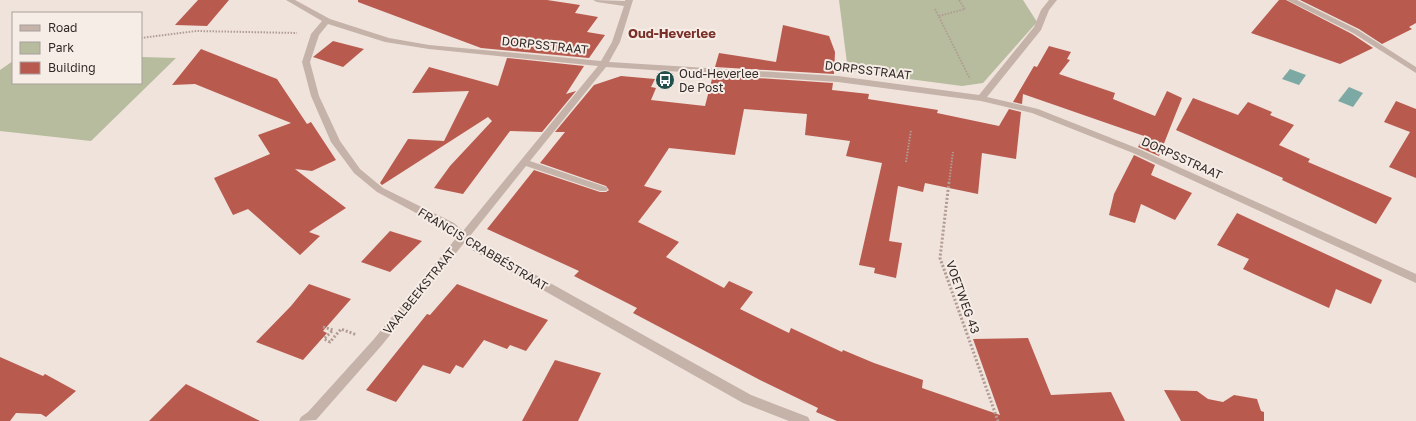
<svg xmlns="http://www.w3.org/2000/svg" width="1416" height="421" font-family="'Golos Text',sans-serif">
  <rect width="100%" height="100%" fill="#efe3db"/>
  <g fill="#b6bc9d">
    <polygon points="839,0 1023,0 1037,22 983,83 962,86 848,71"/>
    <polygon points="141,57 176,58 91,141 0,131 0,70 13,61 13,83 141,83"/>
  </g>
  <g fill="#7da9a4">
    <polygon points="1290,69 1306,75 1299,85 1282,79"/>
    <polygon points="1349,87 1363,93 1353,107 1338,101"/>
  </g>
  <g fill="#b95a4f">
    <polygon points="198,0 229,0 207,26 175,25"/>
    <polygon points="358,0 547,0 580,5 575,13 598,17 587,32 605,35 589,58 481,48 358,2"/>
    <polygon points="1279,0 1286,0 1352,34 1373,48 1340,64 1251,33"/>
    <polygon points="1300,0 1416,0 1416,23 1409,27 1412,29 1382,44 1359,29"/>
    <polygon points="783,25 829,36 835,52 834,74 715,67 719,53 776,62"/>
    <polygon points="333,41 364,49 343,67 313,57"/>
    <polygon points="1049,46 1071,52 1067,59 1070,60 1059,74 1115,93 1113,99 1155,116 1167,91 1182,98 1159,156 1138,147 1144,136 1023,94 1022,104 1013,102 1034,66 1037,67"/>
    <polygon points="201,49 277,79 307,124 311,122 336,160 312,171 295,169 346,208 309,232 320,236 300,255 248,209 233,215 214,178 270,154 258,135 291,123 195,84 172,85"/>
    <polygon points="507,58 584,66 566,94 576,91 542,132 510,131 463,194 434,188 450,166 492,121 488,117 382,185 380,183 408,139 444,141 469,91 412,93 429,67 498,86"/>
    <polygon points="713,75 833,83 832,90 869,94 868,99 938,110 937,113 999,126 1009,109 1021,112 1016,159 982,153 978,194 925,183 923,192 898,186 889,241 902,243 896,278 874,273 875,268 859,265 882,163 846,156 850,141 805,135 807,114 744,109 735,155 669,148 644,186 662,191 638,222 679,242 666,257 724,288 729,281 753,292 740,309 789,333 791,328 842,352 843,350 874,363 923,380 922,388 1000,415 973,339 1028,338 1051,395 1111,392 1125,421 837,421 816,412 818,408 760,380 633,313 637,308 574,276 579,271 487,229 534,170 600,192 606,192 609,190 606,186 540,163 565,132 555,132 594,85 621,76 655,79 651,87 656,88 651,100 705,106"/>
    <polygon points="1193,98 1238,115 1248,102 1272,112 1270,115 1294,125 1279,145 1310,159 1308,162 1392,198 1376,224 1282,180 1283,178 1176,130"/>
    <polygon points="1396,101 1416,109 1416,178 1389,167 1410,132 1384,122"/>
    <polygon points="1134,155 1155,165 1151,175 1192,193 1175,220 1141,204 1135,223 1109,215 1114,194"/>
    <polygon points="1237,213 1382,280 1371,304 1336,289 1329,308 1243,269 1249,259 1217,245"/>
    <polygon points="390,231 422,241 390,272 361,262"/>
    <polygon points="309,284 351,299 323,331 327,333 303,360 256,342 291,306"/>
    <polygon points="457,284 548,320 526,351 510,345 507,349 484,340 463,368 456,365 450,374 423,365 396,402 366,390 427,314 430,315"/>
    <polygon points="0,357 43,376 45,374 76,391 46,417 41,414 16,413 10,421 0,421"/>
    <polygon points="555,360 601,373 578,421 522,421"/>
    <polygon points="186,384 260,421 149,421"/>
    <polygon points="1164,390 1197,391 1208,399 1223,402 1234,395 1257,399 1261,411 1264,412 1264,421 1181,421"/>
  </g>
  <g fill="none" stroke-linecap="round" stroke-linejoin="round">
    <g stroke="#b19c93" stroke-width="2" stroke-dasharray="1.5 1.5" stroke-linecap="butt">
      <polyline points="935,9 970,79"/>
      <polyline points="939,16 965,9 959,0"/>
      <polyline points="141,38 196,31 297,33"/>
      <polyline points="906,162 911,130"/>
      <polyline points="949,183 953,152"/>
    </g>
    <g stroke="#b19c93" stroke-width="3" stroke-dasharray="2 2" stroke-linecap="butt">
      <polyline points="949,182 940,258 998,421"/>
      <polyline points="323,327 333,330 324,339 330,342 341,329 357,335"/>
    </g>
    <g fill="#c5b2a9" fill-rule="evenodd">
      <path d="M286 0H295L330 19 389 38 429 45 601 61 612 42 624 6 597 2 593 0 625 1V0H633L620 42 609 62 838 76 979 95 1034 27 1041 10 1049 0H1057L1049 10 1041 30 987 97 1038 109 1139 149 1416 274V283L1133 153 1032 113 981 101 838 82 606 67 530 161 606 187 608 189 606 191H600L526 166 470 236 480 244 751 395 808 417 810 421H789L743 403 472 250 464 243 382 345 316 420 299 421 301 417 308 412 374 339 457 237 446 229 377 192 354 173 331 142 311 96 302 62 311 34 322 21ZM328 24 385 42 429 49 598 66 463 231 454 223 383 188 360 169 340 141 319 96 310 62 319 35Z"/>
      <polygon points="1287,0 1297,0 1358,30 1416,67 1416,73 1353,33"/>
    </g>
  </g>
  <defs>
    <symbol id="bus-disc" viewBox="-11 -11 22 22"><circle r="9.5" fill="#22504d" stroke="#f7ede7"/><path d="M-5-6H5V4H4V6H2V4H-2V6H-4V4H-5ZM-3.5-4V0h7V-4ZM-3.5 1.2v1.5H-2V1.2ZM2 1.2v1.5H3.5V1.2Z" fill="#fff"/></symbol>
  </defs>
  <g fill-rule="evenodd">
    <use href="#bus-disc" x="654" y="69" width="22" height="22"/>
  </g>
  <g text-anchor="middle" dominant-baseline="central" stroke-width="4" stroke-linejoin="round" paint-order="stroke">
    <g font-size="12" fill="#332a28" stroke="#f7ede7">
      <text transform="translate(545 45) rotate(6)">DORPSSTRAAT</text>
      <text transform="translate(868 70) rotate(7)">DORPSSTRAAT</text>
      <text transform="translate(1182 158) rotate(24)">DORPSSTRAAT</text>
      <text transform="translate(483 249) rotate(31)">FRANCIS CRABBÉSTRAAT</text>
      <text transform="translate(419 291) rotate(-51)">VAALBEEKSTRAAT</text>
      <text transform="translate(963 297) rotate(70)">VOETWEG 43</text>
    </g>
    <g font-size="12" fill="#332a28" stroke="#f7ede7" text-anchor="start">
      <text x="679" y="73">Oud-Heverlee<tspan x="679" dy="14">De Post</tspan></text>
    </g>
    <g font-size="13" font-weight="bold" fill="#7a3129" stroke="#f7ede7">
      <text x="672" y="33">Oud-Heverlee</text>
    </g>
  </g>
  <rect x="12" y="12" width="130" height="72" fill="#f7ede7" stroke="#a99f9b"/>
  <rect x="20" y="25" width="20" height="6" fill="#c5b2a9" stroke="#a99f9b"/>
  <text x="48" y="32" font-size="12" fill="#332a28">Road</text>
  <rect x="20" y="42" width="20" height="12" fill="#b6bc9d" stroke="#a99f9b"/>
  <text x="48" y="52" font-size="12" fill="#332a28">Park</text>
  <rect x="20" y="62" width="20" height="12" fill="#b95a4f" stroke="#a99f9b"/>
  <text x="48" y="72" font-size="12" fill="#332a28">Building</text>
</svg>
